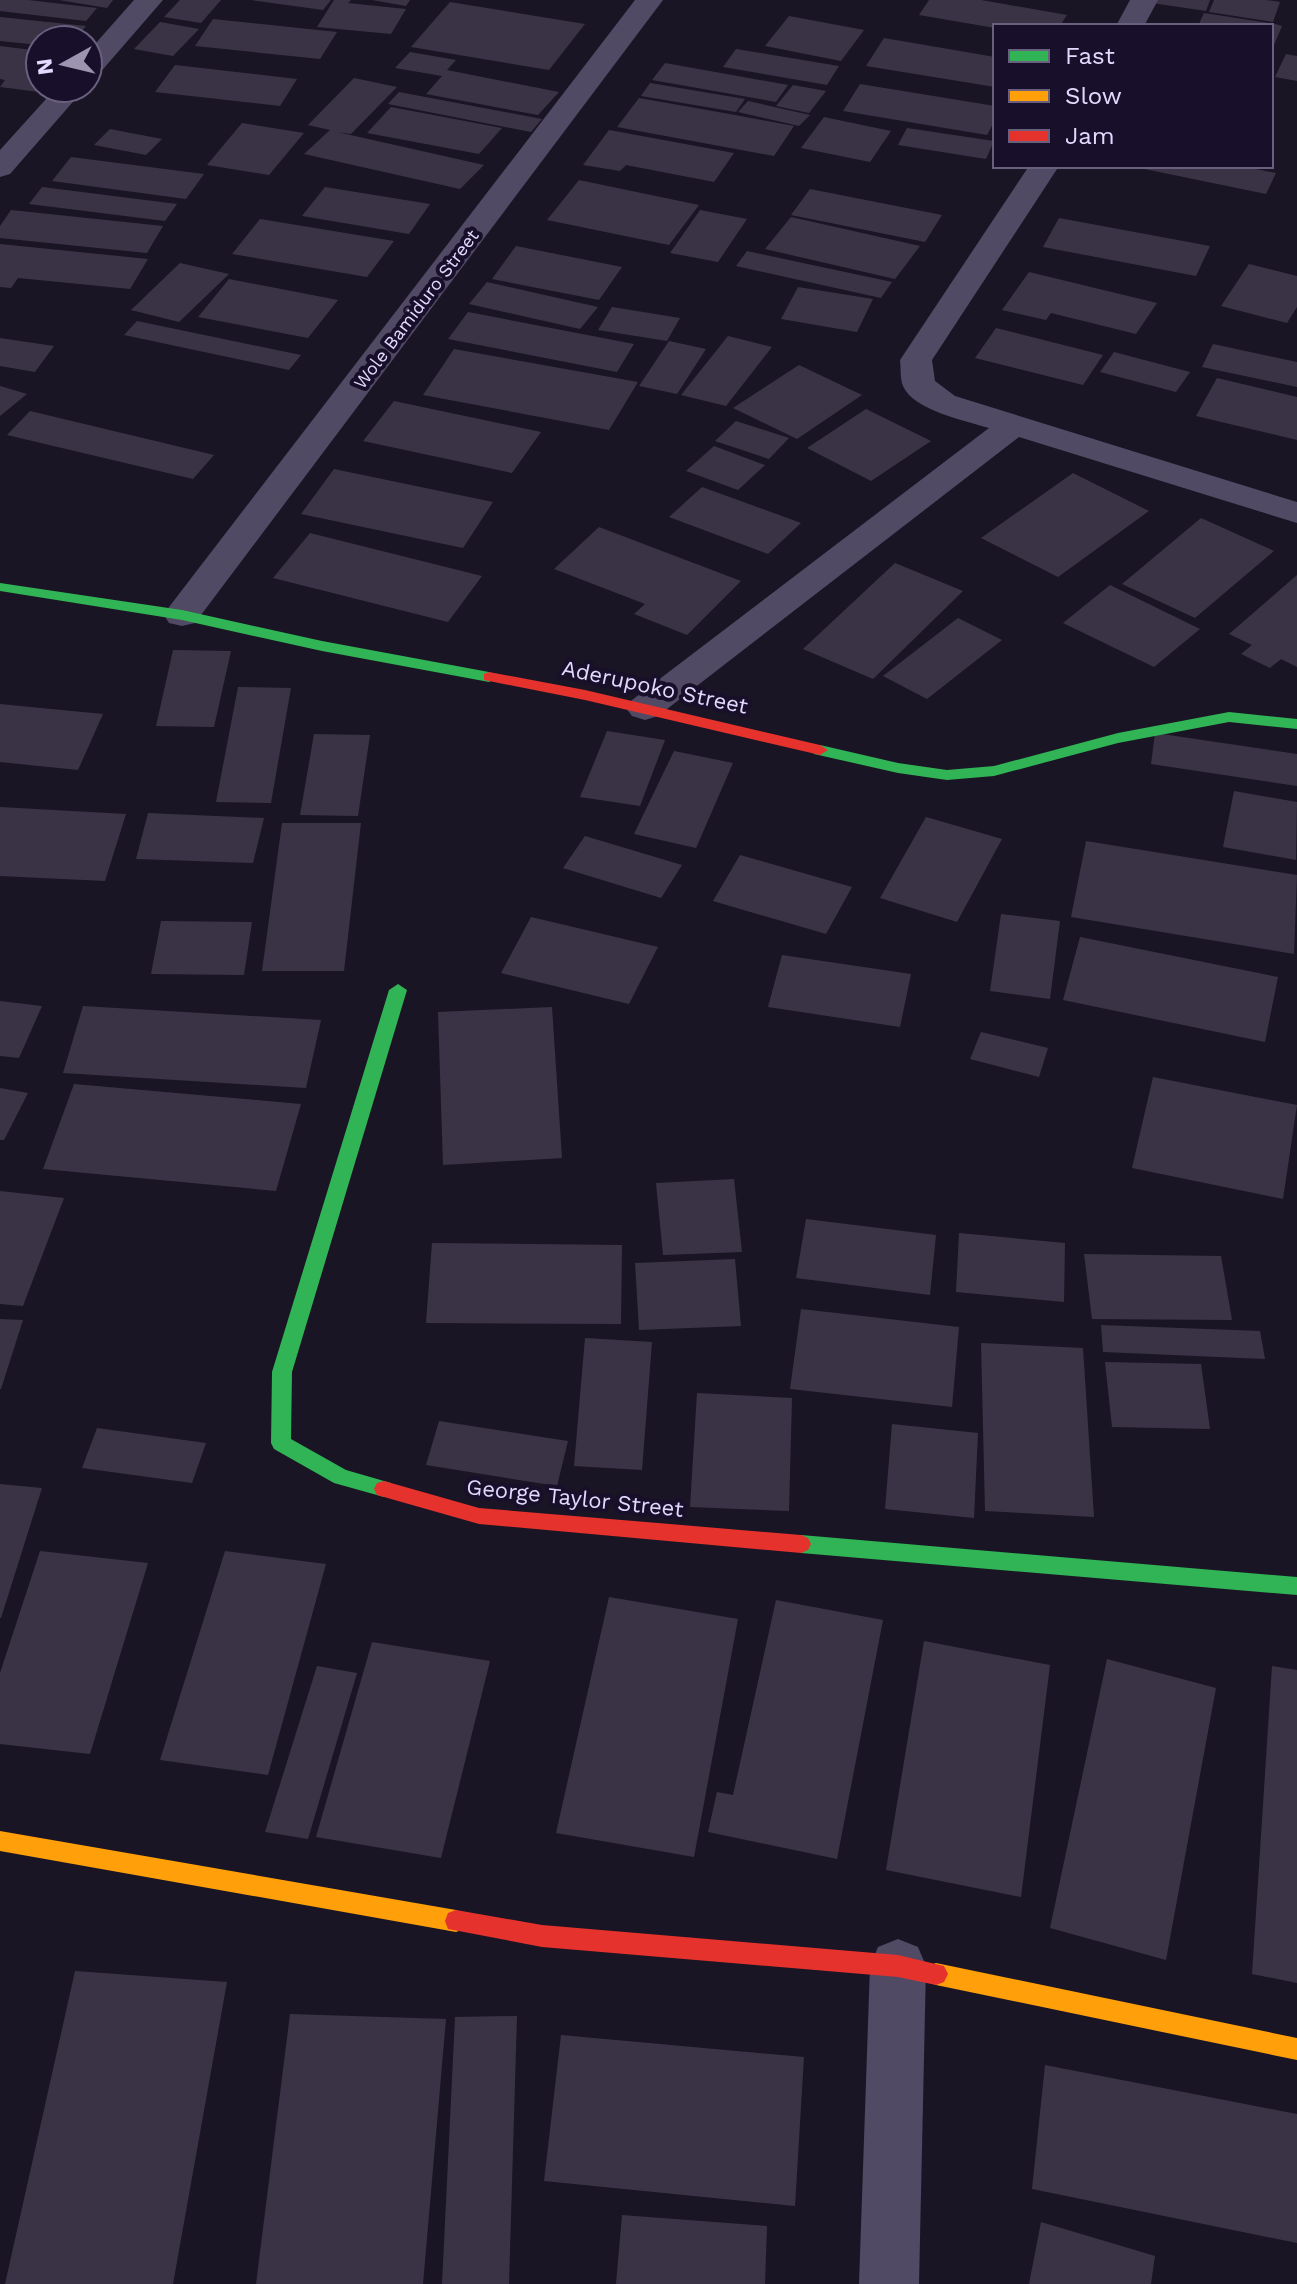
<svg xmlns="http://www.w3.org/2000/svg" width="1297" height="2284" font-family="'Work Sans',sans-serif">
  <rect width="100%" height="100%" fill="#1a1524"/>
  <g fill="#3a3346">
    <polygon points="0,0 28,0 97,8 86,21 0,11"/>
    <polygon points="59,0 113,0 107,8"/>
    <polygon points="180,0 221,0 201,23 164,17"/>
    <polygon points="251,0 331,0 323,10"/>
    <polygon points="334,0 351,0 348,3 406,9 391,34 317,27"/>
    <polygon points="372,0 410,0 406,6"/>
    <polygon points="929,0 981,0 1067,15 1060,26 995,28 919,15"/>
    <polygon points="1154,0 1210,0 1206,11 1152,3"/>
    <polygon points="1214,0 1266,0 1280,2 1273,22 1209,12"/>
    <polygon points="450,2 585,24 549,70 411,47"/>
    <polygon points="1204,13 1275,24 1282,26 1274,45 1271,44 1271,26 1198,26"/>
    <polygon points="789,16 864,30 841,61 765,46"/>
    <polygon points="0,17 86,26 75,40 40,40 40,45 0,41"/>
    <polygon points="213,19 337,32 320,59 195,46"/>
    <polygon points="160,22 199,29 173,56 134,49"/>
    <polygon points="884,38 995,57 995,87 866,66"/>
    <polygon points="0,46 40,51 42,88 39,92 0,87 5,80 0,79"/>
    <polygon points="736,49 839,66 827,85 723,67"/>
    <polygon points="410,52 456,60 447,70 559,92 538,115 426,94 442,76 395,68"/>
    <polygon points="1286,54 1297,56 1297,81 1275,77"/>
    <polygon points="665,63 788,85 776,102 652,80"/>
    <polygon points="175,65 297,79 280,106 155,92"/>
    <polygon points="354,78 397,87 351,134 337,132 484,165 460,189 304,154 330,130 308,125"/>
    <polygon points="650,83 745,99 736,112 641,96"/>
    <polygon points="860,84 995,106 995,120 987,135 843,111"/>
    <polygon points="793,85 826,91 809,113 776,106"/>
    <polygon points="399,92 542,119 531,132 388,104"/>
    <polygon points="639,98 735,115 733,118 735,115 794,126 774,156 617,127"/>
    <polygon points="748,101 810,115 799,126 738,112"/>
    <polygon points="391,107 502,128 479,154 367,133"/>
    <polygon points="824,117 891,131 870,162 801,148"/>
    <polygon points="242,123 304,133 269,175 207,165"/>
    <polygon points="907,128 994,141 986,159 898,145"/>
    <polygon points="110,129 162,139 146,155 94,145"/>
    <polygon points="609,130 734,153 714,182 626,165 620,171 583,165"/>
    <polygon points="71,157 204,174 186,199 52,181"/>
    <polygon points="1130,166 1240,166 1276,173 1266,194"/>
    <polygon points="579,180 699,205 669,245 547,220"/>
    <polygon points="42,187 177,204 165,221 29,204"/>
    <polygon points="325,187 430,204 409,234 302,216"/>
    <polygon points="810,189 942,215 925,242 791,215"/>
    <polygon points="11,210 163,226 147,253 0,238 0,226"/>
    <polygon points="700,210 747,219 718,262 670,253"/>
    <polygon points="791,217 920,246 895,279 765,249"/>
    <polygon points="1059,218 1210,246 1196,276 1043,247"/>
    <polygon points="260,219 394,241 367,277 232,254"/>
    <polygon points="0,244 148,259 130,289 18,278 11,288 0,287"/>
    <polygon points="516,246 622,267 599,300 492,279"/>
    <polygon points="747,251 892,282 881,298 736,266"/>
    <polygon points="180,263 229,274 179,322 131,310"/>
    <polygon points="1249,264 1297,276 1297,307 1287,323 1221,306"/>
    <polygon points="1029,272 1157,303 1136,334 1051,313 1046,320 1002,310"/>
    <polygon points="229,279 338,300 308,338 198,317"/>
    <polygon points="487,282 598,307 580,329 469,304"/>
    <polygon points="798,287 873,299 857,332 781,319"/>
    <polygon points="612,307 680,318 667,341 598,330"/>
    <polygon points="468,312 634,344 617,372 448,339"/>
    <polygon points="137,321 301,355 289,370 124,335"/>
    <polygon points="996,328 1103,355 1083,385 975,358"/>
    <polygon points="728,336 772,347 726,406 681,395"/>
    <polygon points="0,338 54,346 35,372 0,366"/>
    <polygon points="669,341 706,349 677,394 639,386"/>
    <polygon points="1213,344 1297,362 1297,387 1202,367"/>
    <polygon points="454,349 638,382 609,430 423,395"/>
    <polygon points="1114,352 1190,372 1176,392 1100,372"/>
    <polygon points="799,365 862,395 797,439 733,408"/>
    <polygon points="1217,378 1297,397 1297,440 1196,416"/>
    <polygon points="0,386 27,394 0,416"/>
    <polygon points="394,401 541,432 512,473 363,441"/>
    <polygon points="866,409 931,441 871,481 807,448"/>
    <polygon points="30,411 214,455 193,479 7,435"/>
    <polygon points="736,421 789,438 769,459 715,441"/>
    <polygon points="714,446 765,465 738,490 686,471"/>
    <polygon points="334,469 493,502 463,548 301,514"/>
    <polygon points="1073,473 1149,511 1058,577 981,538"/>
    <polygon points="702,487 801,523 768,554 669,517"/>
    <polygon points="1201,518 1274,551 1195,618 1122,584"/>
    <polygon points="599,527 741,581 687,635 634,614 645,604 554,569"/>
    <polygon points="310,533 482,576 448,622 273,578"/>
    <polygon points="895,563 963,591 873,679 803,649"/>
    <polygon points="1297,575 1297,667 1281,659 1270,668 1241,654 1252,645 1229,634"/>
    <polygon points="1110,585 1200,629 1154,667 1063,623"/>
    <polygon points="958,618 1002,640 927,699 883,676"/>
    <polygon points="173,650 231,651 214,727 156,726"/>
    <polygon points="238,687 291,688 271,803 216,802"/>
    <polygon points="0,704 103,714 78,770 0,762"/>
    <polygon points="607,731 665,740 640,806 580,797"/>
    <polygon points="1155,733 1297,754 1297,786 1151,764"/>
    <polygon points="314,734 370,735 358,816 300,815"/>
    <polygon points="674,751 733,763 696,848 634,834"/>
    <polygon points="1234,791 1297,802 1296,860 1223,847"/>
    <polygon points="0,807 126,814 105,881 0,876"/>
    <polygon points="148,813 264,818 253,863 136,859"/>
    <polygon points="926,817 1002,839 957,922 880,898"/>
    <polygon points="282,823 361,823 344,971 262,971"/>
    <polygon points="585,836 682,865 661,898 563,868"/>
    <polygon points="1086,841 1297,875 1294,954 1071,917"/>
    <polygon points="740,855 852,887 826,934 713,901"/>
    <polygon points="1001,914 1060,921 1050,999 990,991"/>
    <polygon points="531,917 658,947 629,1004 501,973"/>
    <polygon points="161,921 252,922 244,975 151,974"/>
    <polygon points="1080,937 1278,977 1265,1042 1063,1000"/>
    <polygon points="782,955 911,974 900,1027 768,1007"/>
    <polygon points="0,1001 42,1006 19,1058 0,1056"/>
    <polygon points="83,1006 321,1020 306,1088 63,1073"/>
    <polygon points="552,1007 562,1158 443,1165 438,1012"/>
    <polygon points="981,1032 1048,1048 1039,1077 970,1059"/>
    <polygon points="1153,1077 1297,1105 1283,1199 1132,1168"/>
    <polygon points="74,1084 301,1104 276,1191 43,1169"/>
    <polygon points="0,1088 28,1093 4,1140 0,1140"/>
    <polygon points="734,1179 742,1252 663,1255 656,1183"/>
    <polygon points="0,1191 64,1198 23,1306 0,1304"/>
    <polygon points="806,1219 936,1235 930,1295 796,1278"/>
    <polygon points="959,1233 1065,1243 1064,1302 956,1292"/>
    <polygon points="432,1243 622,1245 621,1324 426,1323"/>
    <polygon points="1084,1254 1221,1256 1232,1320 1092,1319"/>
    <polygon points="735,1259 741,1326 639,1330 635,1263"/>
    <polygon points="801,1309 959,1327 952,1407 790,1389"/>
    <polygon points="0,1319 23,1320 1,1389 0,1389"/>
    <polygon points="1101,1325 1260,1331 1265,1359 1103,1352"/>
    <polygon points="585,1338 652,1342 642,1470 574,1466"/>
    <polygon points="981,1343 1083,1348 1094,1517 985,1511"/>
    <polygon points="1105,1362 1201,1364 1210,1429 1112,1427"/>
    <polygon points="697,1393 792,1398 789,1511 690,1507"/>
    <polygon points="439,1421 568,1441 557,1486 426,1465"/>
    <polygon points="892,1424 978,1433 974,1518 885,1509"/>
    <polygon points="97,1428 206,1443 192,1483 82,1468"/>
    <polygon points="0,1484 42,1488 1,1618 0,1618"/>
    <polygon points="40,1551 148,1563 90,1754 0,1744 0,1673"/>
    <polygon points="225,1551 326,1564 268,1775 160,1760"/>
    <polygon points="609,1597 738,1619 694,1857 556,1833"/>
    <polygon points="776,1600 883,1620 837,1859 708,1832 717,1792 733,1795"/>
    <polygon points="924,1641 1050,1665 1021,1897 886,1870"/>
    <polygon points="372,1642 490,1661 441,1858 316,1837"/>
    <polygon points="1107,1659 1216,1688 1166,1960 1050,1928"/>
    <polygon points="317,1666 357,1673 308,1839 265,1832"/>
    <polygon points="1272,1666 1297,1670 1297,1983 1252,1974"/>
    <polygon points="75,1971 227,1982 173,2284 5,2284"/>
    <polygon points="290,2014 446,2019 423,2284 256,2284"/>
    <polygon points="517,2016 509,2284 442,2284 455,2017"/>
    <polygon points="561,2035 804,2057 795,2206 544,2181"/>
    <polygon points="1045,2065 1297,2114 1297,2243 1032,2189"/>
    <polygon points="622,2215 767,2226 765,2284 616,2284"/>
    <polygon points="1041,2222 1155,2256 1151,2284 1029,2284"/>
  </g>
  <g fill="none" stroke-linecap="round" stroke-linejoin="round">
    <g fill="#504a65" fill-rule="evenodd">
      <polygon points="134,0 163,0 98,75 88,77 88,52"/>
      <polygon points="635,0 663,0 195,623 182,626 169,623 164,615 169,607"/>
      <polygon points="1130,0 1158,0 1144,26 1116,26"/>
      <polygon points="56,88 85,88 10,174 0,177 0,150"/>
      <path d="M1029 166H1059L932 360 935 381 955 396 1297 502V523L1019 437 658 716 645 720 632 716 626 708 632 700 989 428C966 421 913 410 903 386 900 379 901 368 900 360Z"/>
      <polygon points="898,1939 918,1947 926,1966 919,2284 859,2284 870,1966 878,1947"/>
    </g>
    <g fill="#30b455" fill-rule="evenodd">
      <polygon points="0,583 182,610 322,641 489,672 497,677 489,682 322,651 182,620 0,591"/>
      <polygon points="1229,712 1297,719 1297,729 1229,722 1118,743 994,776 947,780 898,773 814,754 812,750 820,745 898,763 947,770 994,766 1118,733"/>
      <polygon points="398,984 407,990 292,1372 291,1439 346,1470 391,1483 394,1489 391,1495 384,1497 334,1483 274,1449 271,1443 272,1372 389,990"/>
      <polygon points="801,1535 1297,1577 1297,1595 801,1553 794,1550 791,1544 794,1538"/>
    </g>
    <g fill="#ff9f0a" fill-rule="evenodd">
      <polygon points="0,1831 456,1910 464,1913 467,1921 464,1929 456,1932 0,1851"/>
      <polygon points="936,1963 1297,2038 1297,2060 936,1985 928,1982 924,1974 928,1966"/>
    </g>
    <g fill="#e5322d" fill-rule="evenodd">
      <polygon points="489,672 585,690 820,745 828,750 820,755 585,700 484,680 484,674"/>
      <polygon points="384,1481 479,1508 801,1535 808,1538 811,1544 808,1550 801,1553 479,1524 377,1495 374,1489 377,1483"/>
      <polygon points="456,1910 542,1925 898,1955 944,1966 948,1974 944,1982 936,1985 898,1977 542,1947 448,1929 445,1921 448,1913"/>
    </g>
  </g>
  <g text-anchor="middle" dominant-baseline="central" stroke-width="8" stroke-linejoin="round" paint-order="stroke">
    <g font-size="18" fill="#e3d9ff" stroke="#180f2a">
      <text transform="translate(416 309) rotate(-53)">Wole Bamiduro Street</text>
    </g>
    <g font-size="22" fill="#e3d9ff" stroke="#180f2a">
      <text transform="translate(655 687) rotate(12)">Aderupoko Street</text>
      <text transform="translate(575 1498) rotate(6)">George Taylor Street</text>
    </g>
  </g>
  <rect x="993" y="24" width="280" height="144" fill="#180f2a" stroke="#69607f" stroke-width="2"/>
  <rect x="1009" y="50" width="40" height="12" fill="#30b455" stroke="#69607f" stroke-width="2"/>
  <text x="1065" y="64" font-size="24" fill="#e3d9ff">Fast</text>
  <rect x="1009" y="90" width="40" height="12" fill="#ff9f0a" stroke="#69607f" stroke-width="2"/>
  <text x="1065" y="104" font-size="24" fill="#e3d9ff">Slow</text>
  <rect x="1009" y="130" width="40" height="12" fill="#e5322d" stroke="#69607f" stroke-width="2"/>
  <text x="1065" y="144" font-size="24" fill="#e3d9ff">Jam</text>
  <g transform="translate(64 64) rotate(262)"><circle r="38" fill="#180f2a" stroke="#69607f" stroke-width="2"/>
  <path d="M0-6L14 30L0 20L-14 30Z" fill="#9d94b2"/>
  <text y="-12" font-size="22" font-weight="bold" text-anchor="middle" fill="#e3d9ff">N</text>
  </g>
</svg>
